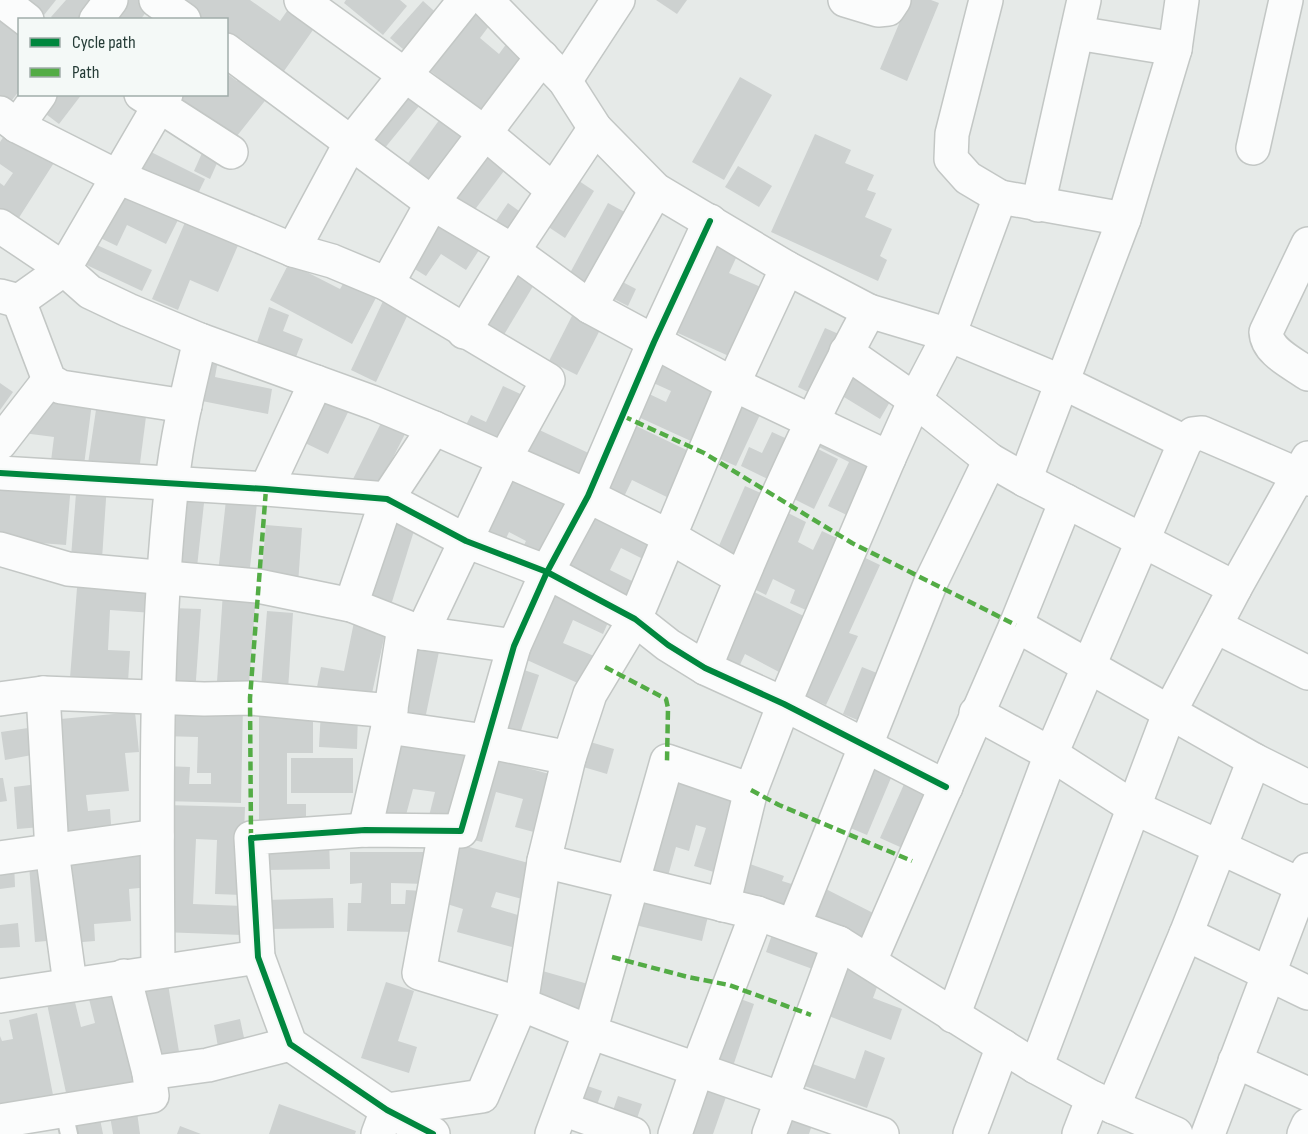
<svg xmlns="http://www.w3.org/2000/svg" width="1308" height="1134" font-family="'Sofia Sans Condensed',sans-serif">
  <rect width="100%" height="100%" fill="#e6eae8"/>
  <g fill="#cdd1d0">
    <polygon points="12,0 56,0 40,20"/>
    <polygon points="66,0 104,0 87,20 54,20 51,17"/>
    <polygon points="118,0 143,0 151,6 140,20 103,20"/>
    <polygon points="167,0 250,0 280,21 294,1 320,20 277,81 253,63 260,53 240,38 232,49 226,45 226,20 192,20"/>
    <polygon points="346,0 400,0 407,6 383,35 344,3"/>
    <polygon points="656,0 687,0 677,14"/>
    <polygon points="909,0 931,0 939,3 907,81 880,69"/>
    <polygon points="423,1 442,18 410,55 390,38"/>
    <polygon points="467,2 492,22 480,38 499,54 507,43 531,62 488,117 419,62"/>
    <polygon points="0,7 20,22 20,90 4,110 0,108"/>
    <polygon points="226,73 237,81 241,76 268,97 229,146 171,100 176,94 226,94"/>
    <polygon points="404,76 428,95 384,149 361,131"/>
    <polygon points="740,77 772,95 724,180 692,162"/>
    <polygon points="42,94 82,94 59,124 34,105"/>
    <polygon points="445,112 469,129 431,184 406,166"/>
    <polygon points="10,127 57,158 13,227 0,218 0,183 4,186 13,173 0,164 0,142"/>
    <polygon points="815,134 851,150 845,163 874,175 867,190 876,193 865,217 892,229 880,256 887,260 878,281 771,232"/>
    <polygon points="141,147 205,179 192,206 128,174"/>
    <polygon points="488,147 510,163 467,220 446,204"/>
    <polygon points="202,153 218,161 210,179 194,171"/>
    <polygon points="738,166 772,186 759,207 725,187"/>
    <polygon points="570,175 594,191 565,238 541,222"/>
    <polygon points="119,185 180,216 166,244 127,225 117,246 94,235"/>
    <polygon points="508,203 526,216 513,235 495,222"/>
    <polygon points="608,203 632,216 594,286 570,273"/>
    <polygon points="189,213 242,236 218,292 190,280 178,310 152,299"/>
    <polygon points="437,214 483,244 466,270 441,254 426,276 405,263"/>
    <polygon points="713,232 742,245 729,273 763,288 731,357 669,329"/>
    <polygon points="88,241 152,270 142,291 78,261"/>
    <polygon points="515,256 541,273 499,343 472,327"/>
    <polygon points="289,263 340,289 349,274 380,290 352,344 270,300"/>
    <polygon points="615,278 636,289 628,306 606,295"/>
    <polygon points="384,299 409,312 376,382 351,370"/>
    <polygon points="269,307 289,315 283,331 303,339 294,362 255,348"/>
    <polygon points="576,308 604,322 577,375 549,361"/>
    <polygon points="825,328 850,339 822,399 798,387"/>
    <polygon points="662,354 721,382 693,442 634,415 645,392 666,402 671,391 649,381"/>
    <polygon points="205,357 218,360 215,377 272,389 268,414 197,400"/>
    <polygon points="854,367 895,393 880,419 839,394"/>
    <polygon points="0,383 13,392 0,410"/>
    <polygon points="503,386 529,398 506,450 463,431 471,415 486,422"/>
    <polygon points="741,391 766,402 736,466 711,455"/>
    <polygon points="328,395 351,406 328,454 305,443"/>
    <polygon points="41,397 92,403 83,473 50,469 54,437 23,433"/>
    <polygon points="97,403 147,409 139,471 88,464"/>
    <polygon points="386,413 409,426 376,491 353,479"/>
    <polygon points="630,423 695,454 673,500 632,480 618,509 593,497"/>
    <polygon points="533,427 597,457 585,484 520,454"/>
    <polygon points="823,427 883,457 853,518 828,506 849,462 815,445"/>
    <polygon points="772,432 796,443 778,484 741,466 749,447 762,453"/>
    <polygon points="816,448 838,459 814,509 792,498"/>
    <polygon points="511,466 539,479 533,491 545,496 550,484 577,497 543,566 519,555 526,541 509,532 502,547 478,535"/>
    <polygon points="0,478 71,484 66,545 0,540"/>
    <polygon points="77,481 107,484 102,559 71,557"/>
    <polygon points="745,486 772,498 742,566 715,555"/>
    <polygon points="175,500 204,503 197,567 168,564"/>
    <polygon points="226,500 257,503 249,577 218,573"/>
    <polygon points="591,503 661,537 649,562 621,548 610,570 638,584 628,604 558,569"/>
    <polygon points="784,511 806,522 798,542 813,550 822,531 847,543 815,614 790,603 795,590 773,579 766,595 750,587"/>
    <polygon points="390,513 417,521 391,605 364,597"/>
    <polygon points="266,525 302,528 298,584 261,580"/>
    <polygon points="855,553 880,565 849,633 858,636 826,705 799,693"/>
    <polygon points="78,575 156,580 153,613 110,610 108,650 130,651 128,682 70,678"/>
    <polygon points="549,582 613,611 603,634 573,620 563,643 594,656 582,685 516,655"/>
    <polygon points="748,589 816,622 779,672 745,654 738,669 715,657"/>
    <polygon points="223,592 256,595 249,684 217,682"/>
    <polygon points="171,608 201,609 195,694 165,692"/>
    <polygon points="267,611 293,613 288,690 261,688"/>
    <polygon points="354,622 386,629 371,698 317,687 321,667 344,671"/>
    <polygon points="413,636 441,642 425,719 396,713"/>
    <polygon points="512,666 539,675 518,740 491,732"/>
    <polygon points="862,667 887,677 867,724 843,714"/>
    <polygon points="163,703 243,704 241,803 163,801 164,766 190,767 189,784 211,784 211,773 197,773 198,737 162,736"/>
    <polygon points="259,708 313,708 313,753 287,753 287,804 306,804 306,832 259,831"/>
    <polygon points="321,710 358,712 357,749 319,747"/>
    <polygon points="135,712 139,752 125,753 129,791 86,795 88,811 110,809 112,839 61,843 50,720"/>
    <polygon points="28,728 32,755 5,760 1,732"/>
    <polygon points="394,735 472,746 453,827 427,824 435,792 413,789 403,826 375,823"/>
    <polygon points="587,741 614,749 607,774 580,766"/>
    <polygon points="870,755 896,766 867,835 841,824"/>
    <polygon points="485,756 560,777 545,835 515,827 523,799 496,792 482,842 462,837"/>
    <rect x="291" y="758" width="62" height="35"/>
    <polygon points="672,768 742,790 717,873 694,866 706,828 696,825 689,851 676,847 668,876 642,868"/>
    <polygon points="909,773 938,786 909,851 880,838"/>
    <polygon points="0,778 3,778 7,801 0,802"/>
    <polygon points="38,784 41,827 17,829 14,787"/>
    <polygon points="165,805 245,807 242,895 215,894 217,840 196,839 193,904 243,906 242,935 161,932"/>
    <polygon points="329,840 330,869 265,870 264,841"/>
    <polygon points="458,844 536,865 526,900 496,892 491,907 521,916 512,947 457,932 463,909 447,904 454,880 449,879"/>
    <polygon points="147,845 150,887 129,889 131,921 94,924 95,941 70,943 64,851"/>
    <polygon points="350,852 426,852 426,884 391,883 391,904 405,904 406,890 423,891 422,932 347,931 348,903 361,903 362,883 350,884"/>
    <polygon points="14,861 15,887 0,889 0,862"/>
    <polygon points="53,863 59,940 35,942 29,865"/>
    <polygon points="750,864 784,876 782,881 798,886 791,908 729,888 747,875"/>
    <polygon points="818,885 879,916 865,943 805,912"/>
    <polygon points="639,891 710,908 702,941 631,924"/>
    <polygon points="333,898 334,928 267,929 266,900"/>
    <polygon points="18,923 20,947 0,948 0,925"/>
    <polygon points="776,923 829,941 818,971 766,952"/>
    <polygon points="842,956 883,971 873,998 902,1009 891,1040 821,1013"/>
    <polygon points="539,970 588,984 580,1013 530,999"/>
    <polygon points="386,982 414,991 398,1041 417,1047 409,1073 361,1058"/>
    <polygon points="168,984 180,1058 154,1063 141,988"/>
    <polygon points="123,986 145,1086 68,1102 47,1004 74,998 81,1027 95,1023 88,995"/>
    <polygon points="730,995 754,1004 731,1072 706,1063"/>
    <polygon points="37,1013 54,1100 0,1111 0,1036 2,1041 13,1039 9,1020"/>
    <polygon points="240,1019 246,1047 219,1052 214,1025"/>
    <polygon points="865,1050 885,1058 867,1108 799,1084 807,1062 855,1079"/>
    <polygon points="579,1083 602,1091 594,1113 572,1105"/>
    <polygon points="700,1087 726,1097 713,1134 683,1134"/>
    <polygon points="618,1096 642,1104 634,1127 610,1119"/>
    <polygon points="279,1104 356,1131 355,1134 269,1134"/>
    <polygon points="785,1109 814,1119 809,1134 776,1134"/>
    <polygon points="137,1112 140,1134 113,1134 110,1116"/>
    <polygon points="100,1119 103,1134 75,1134 73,1125"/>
    <polygon points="180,1126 201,1134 177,1134"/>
  </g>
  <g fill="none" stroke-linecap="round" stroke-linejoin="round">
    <defs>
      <polyline id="lane" points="63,1108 69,1134"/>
      <g id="street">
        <polyline points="1,0 27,20"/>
        <polyline points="156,0 184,20"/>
        <polyline points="301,0 485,133 553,190"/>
        <polyline points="486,0 565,81 595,128 656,190 787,268 869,311"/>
        <polyline points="845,0 878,10 888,9 894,0"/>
        <polyline points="986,0 952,134 951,159 968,178 1000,197"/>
        <polyline points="96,20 111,0"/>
        <polyline points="1077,33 1175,49"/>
        <polyline points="226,50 432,203 513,251 590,307 733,384 889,458"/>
        <polyline points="565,81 618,0"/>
        <polyline points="141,94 231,152"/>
        <polyline points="0,113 17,126 118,177 293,250"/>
        <polyline points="17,126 40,94"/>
        <polyline points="1253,148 1286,0"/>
        <polyline points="1038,205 1084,0"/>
        <polyline points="0,226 64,269 90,292 128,310 200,340 374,403 434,428 588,496 670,537 741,578"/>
        <path d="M1308 244 1266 332C1267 352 1293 363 1308 374"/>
        <polyline points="387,284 432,203 542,57"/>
        <polyline points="0,296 19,301 64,269 166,94"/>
        <polyline points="19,301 49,380 61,387 185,406"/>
        <polyline points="590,307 656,190"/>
        <polyline points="464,332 513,251 595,128"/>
        <polyline points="846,352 915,400 990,460 1025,480 1235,588 1170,711 1036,1067"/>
        <polyline points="0,443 49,380"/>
        <polyline points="0,473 266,489 387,499 466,541 547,572 635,619 668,645 705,668 784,704 946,787"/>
        <polyline points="1025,480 1124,219 1175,49 1182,0"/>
        <polyline points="266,489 316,382"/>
        <polyline points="0,549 68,569 258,586 351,605 422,633 514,646"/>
        <polyline points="1235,588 1308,458"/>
        <polyline points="351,605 387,499 434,428"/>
        <polyline points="1016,625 1254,760 1308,787"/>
        <polyline points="1215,626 1308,673"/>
        <polyline points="422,633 504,460 548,380 387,284 332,261 293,250 350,144 465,0"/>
        <path d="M705 668C754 546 806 426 869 311L949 335 1062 382 1185 442"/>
        <polyline points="43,693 52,851 70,984"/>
        <polyline points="0,699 43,693 204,699 250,698 391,711"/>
        <polyline points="976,713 1051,754 1133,807 1301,885"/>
        <polyline points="388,727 485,741 569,758"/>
        <polyline points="365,830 388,727 404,627"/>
        <polyline points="445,832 419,973 521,1004 590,1032 882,1134"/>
        <polyline points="0,858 157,836"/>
        <polyline points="544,861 757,913 839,943 1036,1067 1093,1098 1176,1134"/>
        <polyline points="723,905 751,790 784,704 889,458 915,400 949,335 1000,197 1124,219"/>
        <polyline points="794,925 931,582 990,460"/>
        <polyline points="1186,934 1308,993"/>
        <polyline points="870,961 1016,625 1066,501"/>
        <path d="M158 971C157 809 154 645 172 483 177 435 189 387 200 340"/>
        <polyline points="0,996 258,957"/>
        <polyline points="953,1016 1051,754 1185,442 1193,434 1202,433 1308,479"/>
        <polyline points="1235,1061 1308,1094"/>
        <polyline points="149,1073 208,1065 290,1044"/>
        <polyline points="1113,1107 1186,934 1254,760"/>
        <polyline points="563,1109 633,1134"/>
        <polyline points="0,1121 152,1096 149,1073 124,976"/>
        <polyline points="378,1134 387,1110 482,1096 521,1004 544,861 569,758 590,694 635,619 733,384 787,268"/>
        <polyline points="433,1134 387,1110 290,1044 258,957 251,838 365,830 461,831 514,646 547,572 588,496 654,342 710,221"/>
        <polyline points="552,1134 590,1032 667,761 751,790"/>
        <polyline points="675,1134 697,1070 757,913"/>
        <polyline points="769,1134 839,943"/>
        <polyline points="970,1134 1003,1046"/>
        <polyline points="1079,1134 1093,1098"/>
        <polyline points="1208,1134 1308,870"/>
        <polyline points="1304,1134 1308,1125"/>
      </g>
    </defs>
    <use href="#lane" stroke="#c3c7c5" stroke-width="20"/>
    <use href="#street" stroke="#c3c7c5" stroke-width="36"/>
    <use href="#lane" stroke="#fbfcfc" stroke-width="16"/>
    <use href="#street" stroke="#fbfcfc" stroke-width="33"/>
    <g stroke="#53ac45" stroke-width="4.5" stroke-dasharray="9 4.5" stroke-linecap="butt">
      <polyline points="623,416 704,453 852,543 1016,625"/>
      <polyline points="605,667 666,699 668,708 667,761"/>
      <polyline points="751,790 779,805 912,861"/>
      <polyline points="251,838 250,698 266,489"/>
      <polyline points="612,957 688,977 729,985 811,1015"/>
    </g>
    <defs>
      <g id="cycleway">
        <polyline points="0,473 266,489 387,499 466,541 547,572 635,619 668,645 705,668 784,704 946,787"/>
        <polyline points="433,1134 387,1110 290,1044 258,957 251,838 365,830 461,831 514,646 547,572 588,496 654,342 710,221"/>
      </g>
    </defs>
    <use href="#cycleway" stroke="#f4f9f7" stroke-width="10"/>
    <use href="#cycleway" stroke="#00873e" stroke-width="6"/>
  </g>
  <rect x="18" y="18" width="210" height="78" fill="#f4f9f7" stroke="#a1adaa" stroke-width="1.5"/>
  <rect x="30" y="38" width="30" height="9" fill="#00873e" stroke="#a1adaa" stroke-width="1.5"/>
  <text x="72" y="48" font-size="18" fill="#253c37">Cycle path</text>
  <rect x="30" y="68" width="30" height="9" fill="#53ac45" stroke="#a1adaa" stroke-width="1.5"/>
  <text x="72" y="78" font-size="18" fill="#253c37">Path</text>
</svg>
